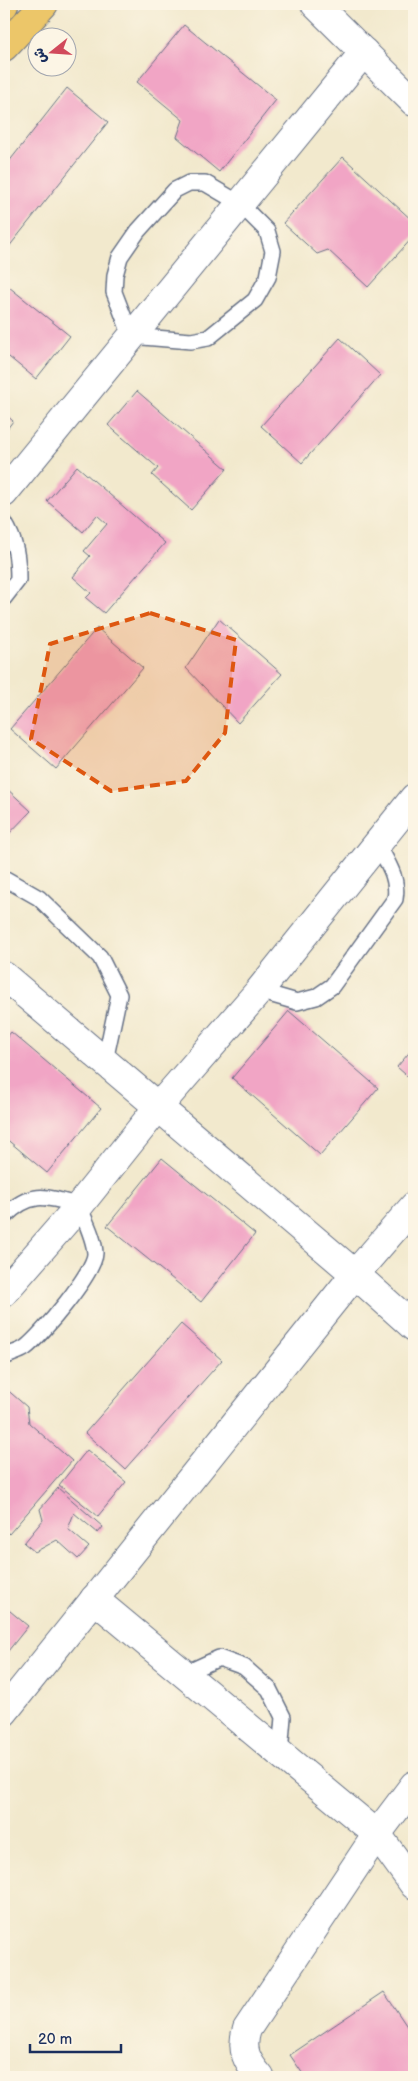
<svg xmlns="http://www.w3.org/2000/svg" width="418" height="2081" font-family="'Balsamiq Sans','Playpen Sans Arabic',sans-serif">
  <rect width="100%" height="100%" fill="#fcf5e5"/>
  <filter id="ink" filterUnits="userSpaceOnUse"><feTurbulence type="fractalNoise" baseFrequency=".02" numOctaves="2"/><feDisplacementMap in="SourceGraphic" scale="10" xChannelSelector="R" yChannelSelector="G"/><feConvolveMatrix kernelMatrix="1 2 1 2 8 2 1 2 1" color-interpolation-filters="sRGB"/></filter>
  <filter id="wash" filterUnits="userSpaceOnUse"><feTurbulence type="fractalNoise" baseFrequency=".0096" numOctaves="4" result="noise"/><feDisplacementMap in="SourceGraphic" scale="20" xChannelSelector="R" yChannelSelector="G"/><feGaussianBlur stdDeviation="1.12" result="paint"/><feColorMatrix in="noise" values="0 0 0 0 0 0 0 0 0 0 0 0 0 0 0 0 0 1.4 0 .05"/><feComposite in="paint" operator="in"/></filter>
  <g filter="url(#wash)">
    <rect width="100%" height="100%" fill="#f2e9cd"/>
    <g id="blocks">
      <g fill="#f1a5c5">
        <polygon points="184,25 276,100 219,172 177,137 183,120 137,82"/>
        <polygon points="67,88 108,122 4,253 4,168"/>
        <polygon points="343,157 414,222 414,236 368,287 328,250 317,254 283,223"/>
        <polygon points="4,283 70,336 36,379 4,353"/>
        <polygon points="340,338 380,375 302,463 261,426"/>
        <polygon points="137,391 227,469 191,510 152,475 158,468 108,425"/>
        <polygon points="4,413 13,421 4,433"/>
        <polygon points="77,466 165,543 104,613 86,598 91,593 73,577 90,556 84,551 107,524 97,515 83,532 47,501"/>
        <polygon points="219,619 282,674 238,723 186,668"/>
        <polygon points="97,628 143,668 56,769 10,729"/>
        <polygon points="5,787 31,811 4,839 4,788"/>
        <polygon points="289,1011 378,1088 320,1155 232,1078"/>
        <polygon points="11,1032 101,1108 47,1173 4,1137 4,1041"/>
        <polygon points="414,1047 414,1082 397,1067"/>
        <polygon points="162,1158 255,1234 201,1302 107,1226"/>
        <polygon points="181,1324 222,1360 125,1469 85,1433"/>
        <polygon points="4,1387 27,1407 29,1423 72,1461 9,1534 4,1529"/>
        <polygon points="87,1450 126,1482 98,1516 59,1485"/>
        <polygon points="58,1488 103,1527 98,1533 74,1513 68,1529 89,1547 78,1559 57,1540 35,1552 24,1543 43,1520 40,1509"/>
        <polygon points="4,1606 28,1626 4,1656"/>
        <polygon points="384,1992 414,2037 414,2075 411,2077 305,2077 290,2055"/>
      </g>
    </g>
  </g>
  <g filter="url(#ink)">
    <use href="#blocks" fill-opacity="0" stroke="#667085" stroke-width="1"/>
    <g fill="none" stroke-linecap="round" stroke-linejoin="round">
      <defs>
        <g id="lane">
          <polygon points="189,183 205,183 239,203 267,231 273,251 268,277 255,300 208,338 191,341 131,336 114,292 115,275 120,257 138,231 175,190"/>
          <path d="M4 522C16 541 18 558 18 580L4 598"/>
          <polyline points="4,878 39,898 100,957 119,995 105,1061"/>
          <path d="M259 991 297 1002 316 997 332 986 395 899C399 878 387 862 377 843"/>
          <path d="M4 1217C30 1190 46 1196 79 1206 85 1221 94 1237 95 1253 96 1271 40 1337 25 1348 19 1352 10 1354 4 1357"/>
          <polyline points="184,1674 219,1658 244,1667 269,1689 283,1717 280,1753"/>
        </g>
        <g id="street">
          <polyline points="315,4 414,102"/>
          <polyline points="4,493 364,52"/>
          <polyline points="4,976 355,1274 414,1327"/>
          <polyline points="4,1292 79,1206 159,1106 259,991 414,798"/>
          <polyline points="94,1599 377,1834 414,1885"/>
          <polyline points="4,1712 355,1274 414,1206"/>
          <path d="M260 2077C247 2062 240 2050 247 2029L377 1834 414 1785"/>
        </g>
        <g id="highway">
          <polyline points="4,5 4,4"/>
          <polyline points="4,47 44,4"/>
        </g>
      </defs>
      <use href="#lane" stroke="#667085" stroke-width="18"/>
      <use href="#street" stroke="#667085" stroke-width="30"/>
      <use href="#highway" stroke="#667085" stroke-width="30"/>
      <use href="#lane" stroke="#fff" stroke-width="15"/>
      <use href="#street" stroke="#fff" stroke-width="28"/>
      <use href="#highway" stroke="#ecc669" stroke-width="28"/>
    </g>
  </g>
  <path fill="#de5710" fill-opacity="0.2" stroke="#de5710" stroke-width="4" stroke-dasharray="10 6" stroke-linejoin="round" d="M150 613 236 640 225 733 186 781 111 791 31 739 50 644Z"/>
  <rect width="418" height="2081" fill="none" stroke="#fcf5e5" stroke-width="20"/>
  <g transform="translate(52 52) rotate(253)"><circle r="24" fill="#fcf5e5" stroke="#a2a6af"/>
  <path d="M0-4L9 19L0 12L-9 19Z" fill="#d1495b"/>
  <text y="-8" font-size="14" font-weight="bold" text-anchor="middle" fill="#1b2f5e">ش</text>
  </g>
  <path d="M30 2044v8h91v-8" fill="none" stroke="#1b2f5e" stroke-width="2.5"/>
  <text x="38" y="2044" font-size="15" fill="#1b2f5e" stroke="#fcf5e5" stroke-width="4" paint-order="stroke">20 m</text>
</svg>
